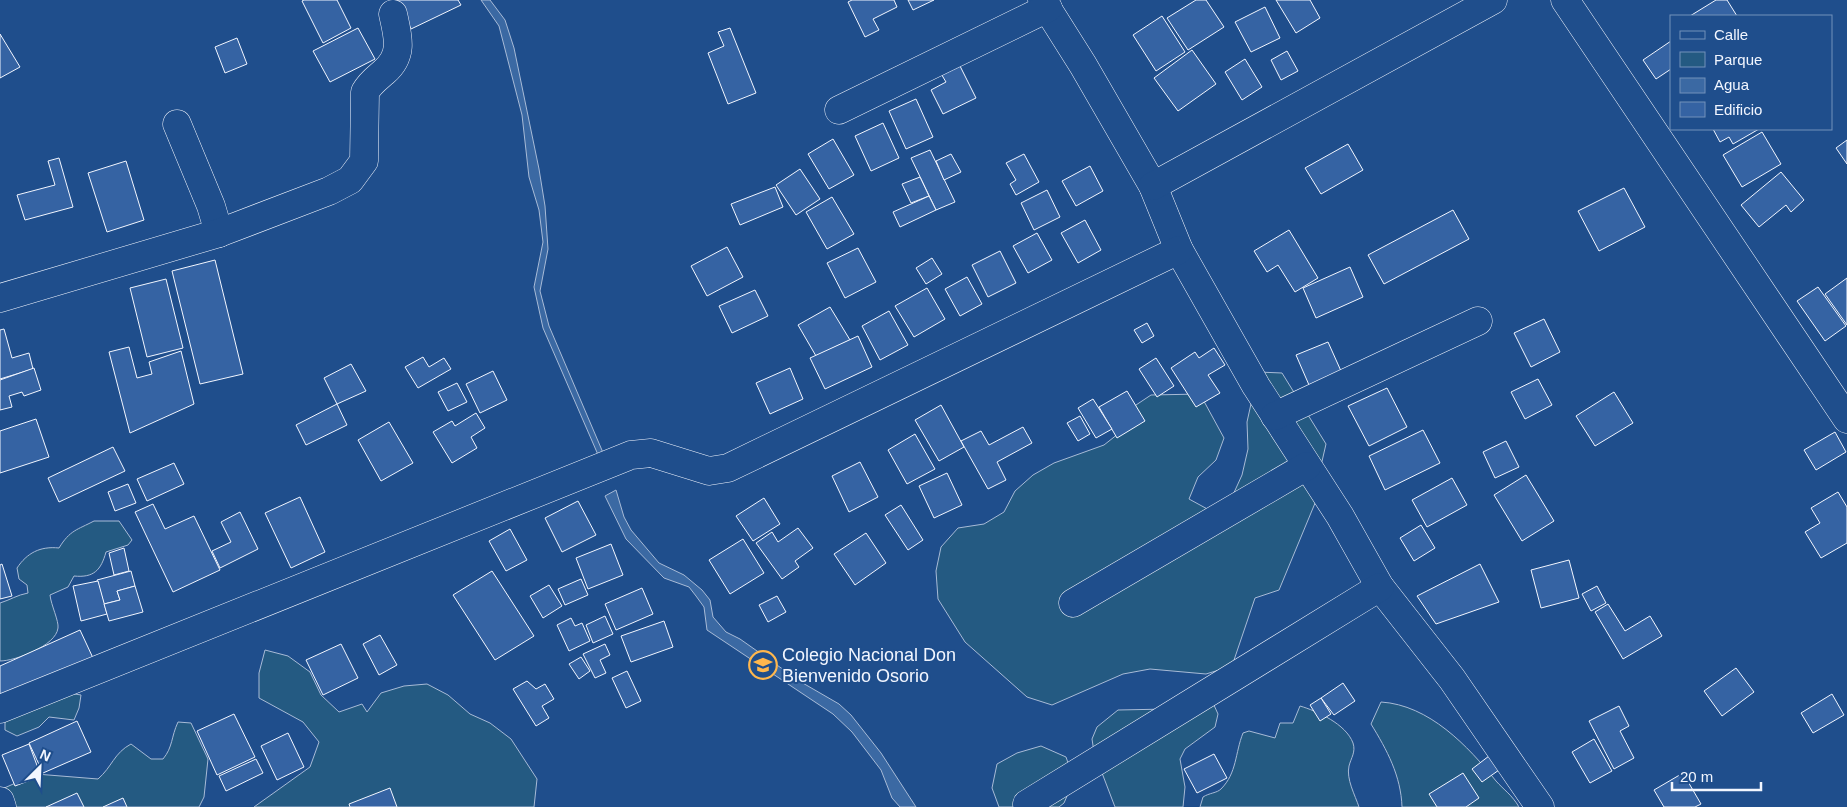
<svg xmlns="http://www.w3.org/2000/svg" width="1847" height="807" font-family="Arial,sans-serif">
  <rect width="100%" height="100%" fill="#1f4e8c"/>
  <g fill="#245a82" stroke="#a8bbd7">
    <polygon points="1258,372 1282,373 1326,444 1320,470 1318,496 1279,590 1255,598 1232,666 1206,674 1150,669 1123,674 1052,705 1027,697 965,642 938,599 936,571 941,547 958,528 984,524 1004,512 1015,491 1033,475 1054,463 1104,445 1123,430 1130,409 1151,395 1200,394 1224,438 1216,460 1198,477 1189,499 1211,511 1232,497 1242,475 1248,449 1247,422"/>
    <path d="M94 521H119L132 540 128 545 106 552C101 570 94 578 74 576L68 587 50 595C51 605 59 621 58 628 56 646 15 661 0 661V603C10 600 17 595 28 593L27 585 19 579 17 568C27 553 40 546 59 548 70 530 77 530 94 521Z"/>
    <polygon points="265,650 288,656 310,672 321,695 339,712 362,704 367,712 381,693 404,686 427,684 448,695 470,714 490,723 511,739 537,779 534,807 254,807 310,767 319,742 303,722 259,698 259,673"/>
    <polygon points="69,693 81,695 79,708 74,720 49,717 39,727 17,736 5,730 5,718"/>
    <path d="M1381 702C1429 705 1468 746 1496 781 1504 790 1512 795 1519 807H1402C1401 776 1387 750 1371 724Z"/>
    <polygon points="1213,703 1218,714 1215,727 1185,749 1180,759 1185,787 1183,807 1115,807 1094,752 1092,739 1097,727 1118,710 1168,709"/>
    <path d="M1300 706C1317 711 1346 724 1353 743 1356 752 1351 758 1349 766 1346 779 1355 795 1359 807H1200L1203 797C1209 793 1217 793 1221 789 1237 773 1235 753 1243 733L1249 731 1275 738 1280 723H1293Z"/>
    <path d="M178 722 191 723 208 759 204 797 199 807H1L2 789 36 774 98 779C112 767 114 753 131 744L151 759H163C173 747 171 737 178 722Z"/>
    <polygon points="1041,746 1066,757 1074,780 1064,803 1059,807 999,807 992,788 997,764 1017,753"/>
  </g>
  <g fill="#3b69a3" stroke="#a8bbd7">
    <polygon points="481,0 490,0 505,20 514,48 539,169 545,206 548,249 540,291 549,326 604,455 599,457 543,328 534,287 543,242 539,210 529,177 522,115 499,26"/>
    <polygon points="616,490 624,517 631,530 659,563 684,575 702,590 710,600 713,617 726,632 740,639 801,682 839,704 851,715 881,753 916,807 900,807 892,798 881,770 852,732 833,714 707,630 704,607 696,596 689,587 664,578 626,539 605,496"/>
  </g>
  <g fill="#3563a3" stroke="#f2f6ff">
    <polygon points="304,0 337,0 351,28 323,43 302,1"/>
    <polygon points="397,0 458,0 461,5 411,29"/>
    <polygon points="852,0 894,0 897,7 873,19 879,30 865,37 848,2"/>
    <polygon points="908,0 934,0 913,10"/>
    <polygon points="1196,0 1206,0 1224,27 1188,50 1167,18"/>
    <polygon points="1276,0 1310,0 1320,18 1296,33"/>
    <polygon points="1716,0 1727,0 1737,16 1690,16"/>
    <polygon points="1265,7 1280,38 1251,52 1235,22"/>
    <polygon points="1162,16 1185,52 1156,71 1133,35"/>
    <polygon points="358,28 375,59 330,82 313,51"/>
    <polygon points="730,28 756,93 728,104 708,53 724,46 718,32"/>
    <polygon points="0,34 20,67 0,78"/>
    <polygon points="237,38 247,64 225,73 215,47"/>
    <polygon points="1671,41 1671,69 1656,79 1643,60"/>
    <polygon points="1192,50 1216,84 1178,111 1154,78"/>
    <polygon points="1287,51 1298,71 1281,80 1271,60"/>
    <polygon points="1245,59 1262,87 1242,100 1225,72"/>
    <polygon points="958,62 976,98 943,114 931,90 946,82 940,72"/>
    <polygon points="916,99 933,137 906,149 889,111"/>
    <polygon points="883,123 899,158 871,171 855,136"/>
    <polygon points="1713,129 1759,129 1733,144 1729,137 1720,142"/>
    <polygon points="1762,132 1781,164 1742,187 1723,155"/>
    <polygon points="833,139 854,175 829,189 808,154"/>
    <polygon points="1847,140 1847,164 1836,148"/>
    <polygon points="1348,144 1363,170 1321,194 1305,168"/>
    <polygon points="930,150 955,202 936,210 911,158"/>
    <polygon points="951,154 961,172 944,180 936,161"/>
    <polygon points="1024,154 1039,182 1016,195 1010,184 1016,180 1006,163"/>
    <polygon points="59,158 73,207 25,220 17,195 55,185 48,161"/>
    <polygon points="126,161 144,220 107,232 88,173"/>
    <polygon points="1090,166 1103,191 1076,206 1062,181"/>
    <polygon points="800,169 820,199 796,215 776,185"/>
    <polygon points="1781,172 1804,200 1791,212 1786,205 1759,227 1741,205"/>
    <polygon points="920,177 929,196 911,203 902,184"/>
    <polygon points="775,187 783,207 740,225 731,204"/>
    <polygon points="1624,188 1645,227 1599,251 1578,211"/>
    <polygon points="1047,190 1060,217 1034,230 1021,203"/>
    <polygon points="929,196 936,210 900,227 893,212"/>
    <polygon points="832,197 854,234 827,249 806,212"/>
    <polygon points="1453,210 1469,239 1384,284 1368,255"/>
    <polygon points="1085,220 1101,250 1078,263 1061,233"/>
    <polygon points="1289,230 1318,278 1295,292 1278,265 1267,272 1254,251"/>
    <polygon points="1037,233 1052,260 1028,273 1013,246"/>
    <polygon points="727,247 743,277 707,296 691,266"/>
    <polygon points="858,248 876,282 845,298 827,263"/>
    <polygon points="1000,251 1016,283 988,297 972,265"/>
    <polygon points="932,258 942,274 926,284 916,268"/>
    <polygon points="215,260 243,374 200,384 172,271"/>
    <polygon points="1350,267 1363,297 1316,318 1303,288"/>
    <polygon points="967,277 982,304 960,316 945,289"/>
    <polygon points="1847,278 1847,325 1825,294"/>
    <polygon points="166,279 183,348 147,357 130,288"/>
    <polygon points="1818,287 1846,326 1825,341 1797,301"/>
    <polygon points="927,288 945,319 914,337 895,306"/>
    <polygon points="755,290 768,316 732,333 719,306"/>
    <polygon points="830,307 850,340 816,356 798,325"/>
    <polygon points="889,311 908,345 880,360 862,326"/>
    <polygon points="1544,319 1560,352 1531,367 1514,333"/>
    <polygon points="1147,323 1154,336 1142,343 1134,330"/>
    <polygon points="4,329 12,358 29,353 33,369 0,379 0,330"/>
    <polygon points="858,336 872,367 825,389 810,358"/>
    <polygon points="1328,342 1341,371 1309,385 1296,355"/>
    <polygon points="129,347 137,378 152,374 149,362 181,351 194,404 130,433 109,352"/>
    <polygon points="1214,348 1225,365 1208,375 1220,393 1196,407 1171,368 1195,352 1199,358"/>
    <polygon points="423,357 429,367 444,358 451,369 418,388 405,367"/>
    <polygon points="1156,358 1174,386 1157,397 1139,369"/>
    <polygon points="351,364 366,391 337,404 324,378"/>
    <polygon points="34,368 41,390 24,396 22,392 9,396 12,407 0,410 0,380"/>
    <polygon points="790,368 803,399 770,414 756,383"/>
    <polygon points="493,371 507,400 480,413 466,384"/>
    <polygon points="1538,379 1552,405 1525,419 1511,392"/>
    <polygon points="457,383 467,402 448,411 438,392"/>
    <polygon points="1387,388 1407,427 1369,446 1348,406"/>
    <polygon points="1127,391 1145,421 1117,438 1099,407"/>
    <polygon points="1614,392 1633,423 1595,446 1576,416"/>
    <polygon points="1093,399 1112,429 1096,438 1078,408"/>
    <polygon points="337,404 347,425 306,445 296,425"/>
    <polygon points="941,405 964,447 939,461 915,420"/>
    <polygon points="476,413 485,428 471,437 477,448 452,463 433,432 452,421 455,426"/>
    <polygon points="1080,416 1090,434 1078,441 1067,423"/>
    <polygon points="36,419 49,457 0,473 0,431"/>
    <polygon points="389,422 413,463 381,481 358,440"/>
    <polygon points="1023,427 1032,443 997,462 1006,480 988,489 961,441 981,431 989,445"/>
    <polygon points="1423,430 1440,463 1385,490 1369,456"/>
    <polygon points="1835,432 1846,452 1816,470 1804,450"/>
    <polygon points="915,434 935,469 907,484 888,450"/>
    <polygon points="1506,441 1519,467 1495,478 1483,452"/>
    <polygon points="113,447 125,471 59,502 48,478"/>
    <polygon points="860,462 878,497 849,512 832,476"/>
    <polygon points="174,463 184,484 147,501 137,479"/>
    <polygon points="947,473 962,505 934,518 919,486"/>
    <polygon points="1526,475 1554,521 1522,541 1494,495"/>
    <polygon points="1452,478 1467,505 1427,527 1412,500"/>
    <polygon points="128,484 136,503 115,511 108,492"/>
    <polygon points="1838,492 1847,507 1847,543 1821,558 1805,532 1820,523 1811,508"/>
    <polygon points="300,497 325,552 291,568 265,513"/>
    <polygon points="764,498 780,524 753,541 736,516"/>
    <polygon points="578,501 596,535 562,552 545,518"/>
    <polygon points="153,504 165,529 194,516 220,570 173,592 135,512"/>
    <polygon points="901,505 923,540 908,550 885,515"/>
    <polygon points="240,512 258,549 220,568 212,551 231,542 221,522"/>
    <polygon points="1421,525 1435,548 1414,561 1400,538"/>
    <polygon points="798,528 813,548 795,561 799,567 782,579 756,543 772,532 778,542"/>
    <polygon points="510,529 527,560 506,571 489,541"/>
    <polygon points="866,533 886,563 855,585 834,554"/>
    <polygon points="743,539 764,573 730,594 709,560"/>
    <polygon points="611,544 623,575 588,589 576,558"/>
    <polygon points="124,548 129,571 114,575 109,553"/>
    <polygon points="1569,560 1579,598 1541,608 1531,570"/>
    <polygon points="2,564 12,596 0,599 0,565"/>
    <polygon points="1480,564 1499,602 1436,624 1417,596"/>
    <polygon points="131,571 135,586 117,591 120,600 104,604 97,580"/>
    <polygon points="492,571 534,636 495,660 453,595"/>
    <polygon points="581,579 588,595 565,605 558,589"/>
    <polygon points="98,581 107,614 81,621 73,586"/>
    <polygon points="549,585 562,606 543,618 530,596"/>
    <polygon points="135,586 143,612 109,621 104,604 120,600 117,591"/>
    <polygon points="1597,586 1606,603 1591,611 1582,594"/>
    <polygon points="642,588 653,614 616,630 605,604"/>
    <polygon points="777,596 786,612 768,622 759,605"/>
    <polygon points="1608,604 1625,631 1650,616 1662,636 1623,659 1595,612"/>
    <polygon points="605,616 613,634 593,643 586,625"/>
    <polygon points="571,618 575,626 582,623 590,641 569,651 557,625"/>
    <polygon points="664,621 673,647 631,662 621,636"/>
    <polygon points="80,630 93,658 0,700 0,666"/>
    <polygon points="380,635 397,665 379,675 363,644"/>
    <polygon points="341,644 358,678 323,695 306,660"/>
    <polygon points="605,644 610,655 600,660 606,673 595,678 583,654"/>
    <polygon points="581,657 590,671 579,679 569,664"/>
    <polygon points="1736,668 1754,692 1722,716 1704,691"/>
    <polygon points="627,671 641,701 626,708 612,678"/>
    <polygon points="527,681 536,689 545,684 554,699 542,706 549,718 536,726 513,689"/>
    <polygon points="1343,683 1355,701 1334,715 1321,698"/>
    <polygon points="1832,694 1844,715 1813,733 1801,713"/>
    <polygon points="1321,698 1331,714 1320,721 1310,705"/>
    <polygon points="1619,706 1629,726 1620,731 1634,758 1614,769 1589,721"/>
    <polygon points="234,714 255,757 217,775 197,731"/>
    <polygon points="77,721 91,752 43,773 29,743"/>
    <polygon points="288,733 304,767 277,780 261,746"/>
    <polygon points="1594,739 1612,771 1590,783 1572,752"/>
    <polygon points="29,744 41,776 15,786 2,755"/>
    <polygon points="1214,754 1227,778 1197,793 1184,769"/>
    <polygon points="1489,756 1499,770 1482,782 1472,769"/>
    <polygon points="256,759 263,773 226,791 219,776"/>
    <polygon points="1463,773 1479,798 1466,807 1437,807 1429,794"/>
    <polygon points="1683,773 1701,804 1695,807 1664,807 1654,790"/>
    <polygon points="390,788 397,807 350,807 349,804"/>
    <polygon points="77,793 84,807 46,807"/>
    <polygon points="123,798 127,807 103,807"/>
  </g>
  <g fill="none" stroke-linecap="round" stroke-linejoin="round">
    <defs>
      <g id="minor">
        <polyline points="1042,0 1083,65 1153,186 1179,250 1256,386 1340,516 1380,587 1452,679 1540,807"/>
        <polyline points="1565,0 1847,419"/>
        <polyline points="839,110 1048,8"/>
        <polyline points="177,124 211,206 219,233"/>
        <polyline points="1153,186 1493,0"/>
        <path d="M0 298 219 233 329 191 350 180 364 161 365 92C370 83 376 79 384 72 404 55 398 37 393 14"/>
        <polyline points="1275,416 1478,321"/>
        <polyline points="1073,603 1307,466"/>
        <polyline points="0,709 631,455 651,453 709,471 728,468 1179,250"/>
        <polyline points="0,801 2,807"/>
        <polyline points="1027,804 1380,587"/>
      </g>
    </defs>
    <use href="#minor" stroke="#f2f6ff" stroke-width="29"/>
    <use href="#minor" stroke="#1f4e8c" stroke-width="28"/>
  </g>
  <defs>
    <symbol id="school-ring" viewBox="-11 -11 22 22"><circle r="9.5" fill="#1f4e8c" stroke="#ffb74d" stroke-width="1.5"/><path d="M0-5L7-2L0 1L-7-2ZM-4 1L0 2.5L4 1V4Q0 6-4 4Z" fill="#ffb74d"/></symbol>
  </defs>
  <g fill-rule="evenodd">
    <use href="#school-ring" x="747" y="649" width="32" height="32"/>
  </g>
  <g text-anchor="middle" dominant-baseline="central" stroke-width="4" stroke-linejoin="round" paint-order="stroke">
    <g font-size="18" fill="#f2f6ff" stroke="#1f4e8c" text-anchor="start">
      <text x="782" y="655">Colegio Nacional Don<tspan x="782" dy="21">Bienvenido Osorio</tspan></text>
    </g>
  </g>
  <rect x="1670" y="15" width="162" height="115" fill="#1f4e8c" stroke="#7391ba"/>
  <rect x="1680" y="31" width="25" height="8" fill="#1f4e8c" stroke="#7391ba"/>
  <text x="1714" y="40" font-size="15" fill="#f2f6ff">Calle</text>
  <rect x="1680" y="52" width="25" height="15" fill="#245a82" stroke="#7391ba"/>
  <text x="1714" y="65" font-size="15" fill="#f2f6ff">Parque</text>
  <rect x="1680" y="78" width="25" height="15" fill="#3b69a3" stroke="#7391ba"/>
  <text x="1714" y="90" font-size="15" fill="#f2f6ff">Agua</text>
  <rect x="1680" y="102" width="25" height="15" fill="#3563a3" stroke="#7391ba"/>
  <text x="1714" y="115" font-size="15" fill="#f2f6ff">Edificio</text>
  <g transform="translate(40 767) rotate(24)" stroke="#1f4e8c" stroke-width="4" paint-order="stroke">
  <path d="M0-4L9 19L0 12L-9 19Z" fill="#f2f6ff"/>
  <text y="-8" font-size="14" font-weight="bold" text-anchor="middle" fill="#f2f6ff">N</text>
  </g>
  <path d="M1672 782v8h89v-8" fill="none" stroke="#f2f6ff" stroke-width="2.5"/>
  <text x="1680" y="782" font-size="15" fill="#f2f6ff" stroke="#1f4e8c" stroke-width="4" paint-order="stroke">20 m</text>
</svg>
